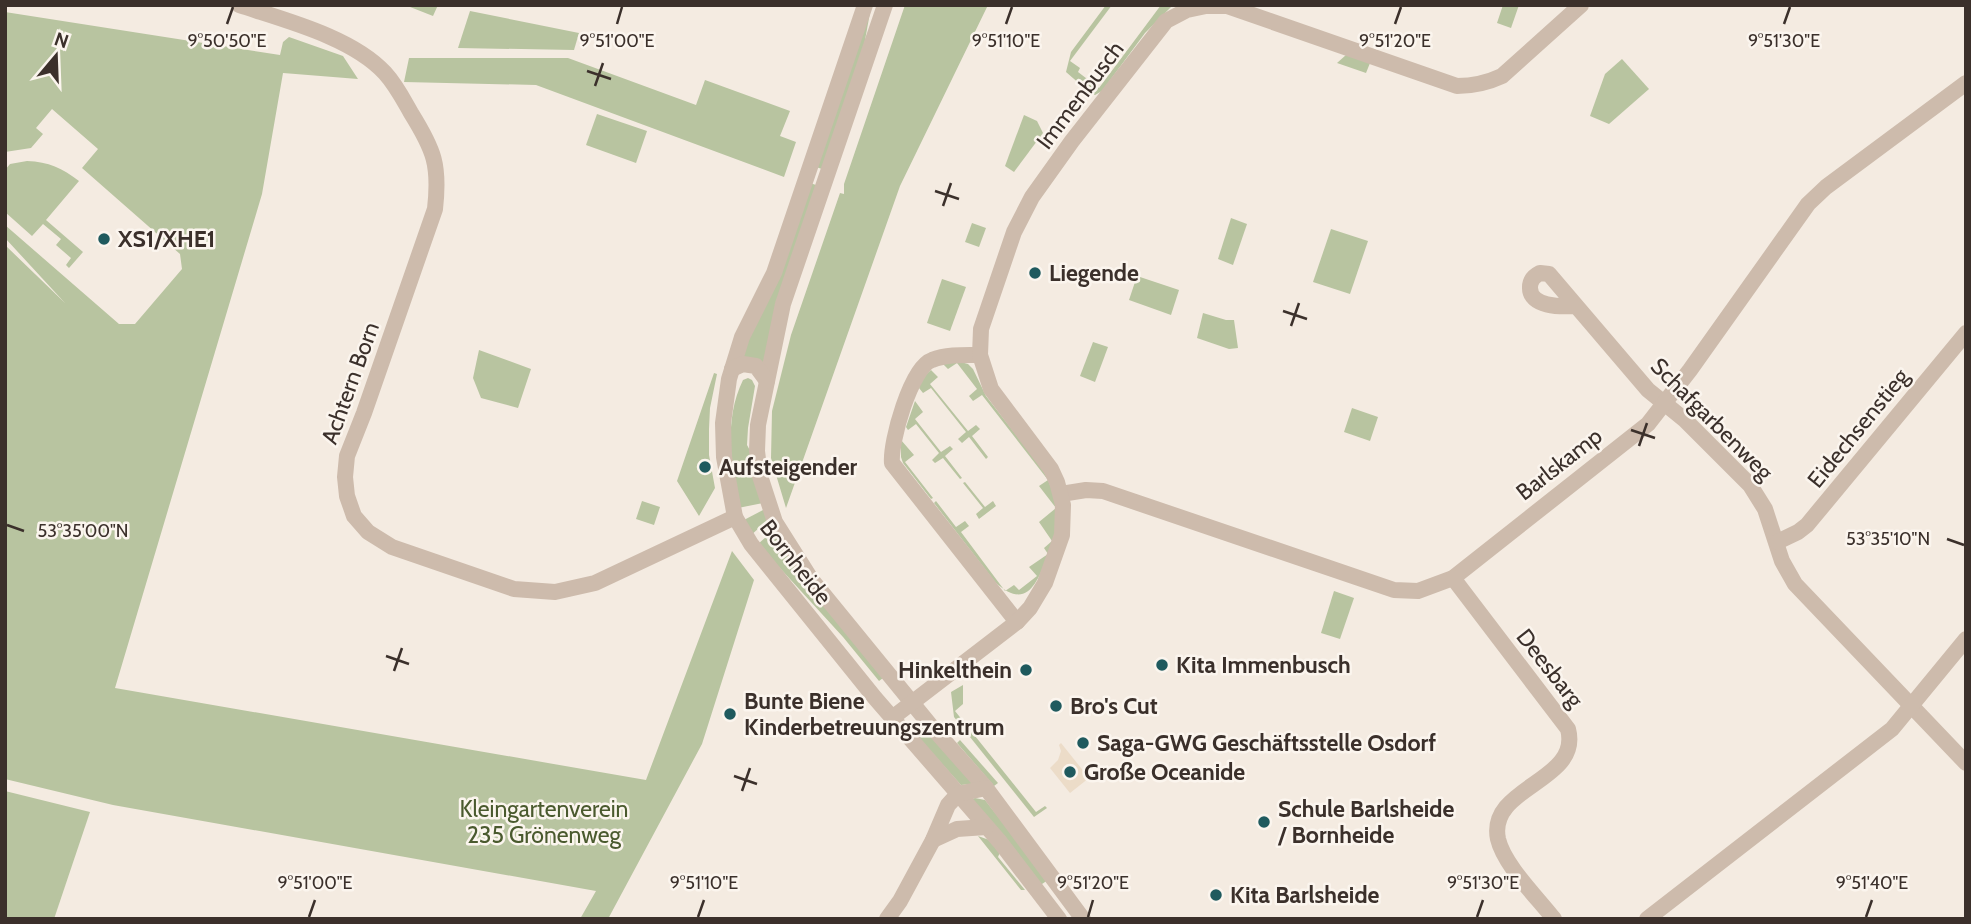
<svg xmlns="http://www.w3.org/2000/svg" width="1971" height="924" font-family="Cabin,sans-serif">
  <rect width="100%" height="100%" fill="#f4ebe1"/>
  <g fill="#b8c4a0">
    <polygon points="405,5 438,5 433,16"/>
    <polygon points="905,5 988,5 900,186 786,508 771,458 772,411 791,335 840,193 844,194 844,184"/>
    <polygon points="1106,5 1112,5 1070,61 1080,68 1078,72 1099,88 1161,5 1173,5 1145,33 1102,91 1095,95 1089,92 1066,72 1071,52"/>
    <polygon points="1503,5 1519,5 1511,28 1497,23"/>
    <polygon points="871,7 860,68 825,170 816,167"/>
    <polygon points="470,11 579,33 574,50 458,48"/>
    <polygon points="5,12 280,55 283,42 289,37 343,56 358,79 283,73 262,194 115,688 646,780 732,551 754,580 702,744 608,919 580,919 596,891 113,805 5,779 5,245 65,303 5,238 5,225 119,324 135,324 182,269 180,254 82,168 98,149 52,109 36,128 43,134 31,148 5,152"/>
    <polygon points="1346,55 1370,63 1366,73 1337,63"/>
    <polygon points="409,58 568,58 696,105 705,80 790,111 780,136 796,142 784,177 536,85 404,82"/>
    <polygon points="1622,59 1649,89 1609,124 1590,116 1605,74"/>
    <polygon points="597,114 647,131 636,163 586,145"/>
    <polygon points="1024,115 1037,121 1043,133 1014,172 1005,166"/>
    <path d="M27 161C49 162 62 168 79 181L46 220 83 252 69 268 66 265 71 258 56 245 61 239 43 224 32 236 5 212V170L10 164Z"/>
    <polygon points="810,183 819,186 767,366 741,358"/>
    <polygon points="1231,218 1247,224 1233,265 1218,259"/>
    <polygon points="972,223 986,228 979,247 965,242"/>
    <polygon points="1331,229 1368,241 1350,294 1313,282"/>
    <polygon points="1137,276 1179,290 1171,315 1129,300"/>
    <polygon points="942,279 966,287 950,331 927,323"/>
    <polygon points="1203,313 1226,320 1234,320 1238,348 1229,349 1197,338"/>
    <polygon points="1093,342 1108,347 1095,382 1080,376"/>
    <polygon points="479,350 531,369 518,408 481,398 473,378"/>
    <path d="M957 361 968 364 973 369 986 396 1042 468C1050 483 1056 497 1057 515 1058 530 1053 544 1047 558 1036 586 1025 610 995 582L934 503 936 501 956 527 965 521 969 526 961 532 1005 591 1014 585 1019 590 1037 576 1029 567 1048 554 1044 548 1052 541 1039 522 1056 508 1039 486 1048 480 982 395 973 401 969 396 977 389 957 363 948 369 943 364Z"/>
    <polygon points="931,370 938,377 930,384 968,431 976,425 980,429 972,436 988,457 986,459 969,437 962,443 958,439 966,432 931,388 923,393 919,388 923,377"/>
    <polygon points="714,373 717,374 710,408 709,429 709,455 715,488 699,516 677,481"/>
    <path d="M748 378 752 380 755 386 748 428 747 445 754 458 763 503 738 508C732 465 723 421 743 380Z"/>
    <polygon points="915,401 923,412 915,419 941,452 950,446 953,449 945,456 962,478 960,479 943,458 935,463 932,460 939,453 916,424 908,430 906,427"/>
    <polygon points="1352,408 1378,417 1370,441 1344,432"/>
    <polygon points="901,440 914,455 905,462 933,498 931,499 903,463 901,457"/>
    <polygon points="965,482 985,507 993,501 996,506 979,519 976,514 983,508 963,483"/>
    <polygon points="642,501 660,507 654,525 636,519"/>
    <polygon points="765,509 769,519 750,536 742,521"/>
    <polygon points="774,530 883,678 879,681 843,637 758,544"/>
    <polygon points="1334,591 1354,598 1340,639 1321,633"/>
    <polygon points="963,685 963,704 955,711 1036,812 1045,806 1047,808 1034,817 954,717 951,692"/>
    <polygon points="916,724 921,725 972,781 971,784 961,785 917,736 914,728"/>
    <polygon points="960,740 998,783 994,786 957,743"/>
    <polygon points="5,791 90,812 54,919 5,919"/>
    <polygon points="975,798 985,800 1048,880 1039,886 972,799"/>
    <polygon points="978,836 992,841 1001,850 998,857 1025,890 1021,890"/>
  </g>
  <polygon fill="#ecdcc8" points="1061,743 1089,778 1070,793 1050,768 1058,760 1061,751 1059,745"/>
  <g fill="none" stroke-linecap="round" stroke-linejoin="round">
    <g stroke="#cdbbac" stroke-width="16">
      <path d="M239 5C284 20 352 37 385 73 396 85 403 99 411 113 434 150 440 165 435 209L364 413 347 456 345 477 347 496 354 516 368 532 392 547 514 589 555 592 595 583 735 517"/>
      <polyline points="865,5 774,273 742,337 729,379 723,423 724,457 735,517 751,544 875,698 1000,842 1059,919"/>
      <polyline points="885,5 783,304 758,425 757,451 760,476 775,522 811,579 931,726 986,788 1083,919"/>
      <path d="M1575 306C1561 307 1529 307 1530 287 1530 280 1534 276 1540 273L1549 274 1648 390 1685 420 1750 485 1765 509 1782 561 1795 584 1966 763"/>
      <path d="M980 355C965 355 947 354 932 360 911 367 890 442 892 463L1017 622"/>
      <polyline points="732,369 743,364 756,366 767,381"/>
      <polyline points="1061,494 1086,490 1103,491 1394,590 1418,591 1453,578 1648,424 1690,370 1808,204 1826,187 1966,83"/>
      <polyline points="1777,542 1798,532 1807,525 1966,333"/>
      <path d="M1453 578 1568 729C1582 782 1487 786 1498 839 1504 865 1537 897 1554 919"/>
      <path d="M892 718 1017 622 1030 608 1045 583 1062 535 1063 505 1057 482 1051 469 991 389 980 355 981 329 1014 232 1032 197 1072 141 1166 21 1187 10 1206 6H1227L1457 86C1474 86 1487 83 1502 76L1581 5"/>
      <polyline points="933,840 957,829 986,827"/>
      <polyline points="887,919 900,901 933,840 948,805 958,794 986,788"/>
      <polyline points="1647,919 1892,729 1966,639"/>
    </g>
  </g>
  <path fill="none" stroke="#3b302b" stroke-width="2.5" d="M227 24 233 7M617 24 622 7M1006 24 1012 7M1395 24 1401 7M1784 24 1790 7M587 71 611 79M595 86 603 63M935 191 959 199M943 206 951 183M1283 311 1307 319M1291 326 1299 303M1631 430 1655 438M1639 446 1647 423M7 525 24 531M1947 539 1964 545M386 656 409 664M394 671 402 648M734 776 757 784M742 791 750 768M309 917 315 900M698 917 704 900M1088 917 1093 900M1477 917 1483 900M1866 917 1872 900"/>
  <g fill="#1f5a5e" stroke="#fbf5ee" stroke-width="2.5">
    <circle cx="104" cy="239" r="7"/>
    <circle cx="1035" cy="273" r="7"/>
    <circle cx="705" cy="467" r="7"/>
    <circle cx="1162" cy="665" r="7"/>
    <circle cx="1026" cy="670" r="7"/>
    <circle cx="1056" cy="706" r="7"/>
    <circle cx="730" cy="714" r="7"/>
    <circle cx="1083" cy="743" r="7"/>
    <circle cx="1070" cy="772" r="7"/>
    <circle cx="1264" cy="822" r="7"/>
    <circle cx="1216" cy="895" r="7"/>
  </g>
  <g text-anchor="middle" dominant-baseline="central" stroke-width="5" stroke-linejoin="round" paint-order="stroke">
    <g font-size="23" fill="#3b302b" stroke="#fbf5ee">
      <text transform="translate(1080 95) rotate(-53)">Immenbusch</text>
      <text transform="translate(350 383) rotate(-70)">Achtern Born</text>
      <text transform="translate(1712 419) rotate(45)">Schafgarbenweg</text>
      <text transform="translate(1858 428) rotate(-51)">Eidechsenstieg</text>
      <text transform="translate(1559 464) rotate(-38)">Barlskamp</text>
      <text transform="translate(796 562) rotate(52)">Bornheide</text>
      <text transform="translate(1550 668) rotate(52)">Deesbarg</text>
    </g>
    <g font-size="23" font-weight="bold" fill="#3b302b" stroke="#fbf5ee" text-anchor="start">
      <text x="118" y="239">XS1/XHE1</text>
      <text x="1049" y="273">Liegende</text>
      <text x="719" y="467">Aufsteigender</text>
      <text x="1176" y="665">Kita Immenbusch</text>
      <text x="1012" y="670" text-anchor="end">Hinkelthein</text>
      <text x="744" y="701">Bunte Biene<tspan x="744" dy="26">Kinderbetreuungszentrum</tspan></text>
      <text x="1070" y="706">Bro's Cut</text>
      <text x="1097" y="743">Saga-GWG Geschäftsstelle Osdorf</text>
      <text x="1084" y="772">Große Oceanide</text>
      <text x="1278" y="809">Schule Barlsheide<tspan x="1278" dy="26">/ Bornheide</tspan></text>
      <text x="1230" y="895">Kita Barlsheide</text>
    </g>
    <g font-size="23" fill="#4a5a2e" stroke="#fbf5ee">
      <text x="544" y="809">Kleingartenverein<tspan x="544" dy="26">235 Grönenweg</tspan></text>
    </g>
  </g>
  <g font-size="18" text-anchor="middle" fill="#3b302b" stroke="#fbf5ee" stroke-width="5" stroke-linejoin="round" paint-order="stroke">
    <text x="617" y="47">9°51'00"E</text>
    <text x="1006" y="47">9°51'10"E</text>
    <text x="1395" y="47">9°51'20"E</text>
    <text x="1784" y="47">9°51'30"E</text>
    <text x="227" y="47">9°50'50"E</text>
    <text x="83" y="537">53°35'00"N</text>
    <text x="1888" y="545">53°35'10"N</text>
    <text x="315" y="889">9°51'00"E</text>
    <text x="704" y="889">9°51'10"E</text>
    <text x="1093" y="889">9°51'20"E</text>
    <text x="1483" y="889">9°51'30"E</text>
    <text x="1872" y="889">9°51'40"E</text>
  </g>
  <rect width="1971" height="924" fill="none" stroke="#3b302b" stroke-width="14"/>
  <g transform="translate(56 56) rotate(19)" stroke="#fbf5ee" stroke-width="5" paint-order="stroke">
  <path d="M0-5L12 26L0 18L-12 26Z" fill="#3b302b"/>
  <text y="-10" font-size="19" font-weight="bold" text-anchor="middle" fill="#3b302b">N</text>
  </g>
</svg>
